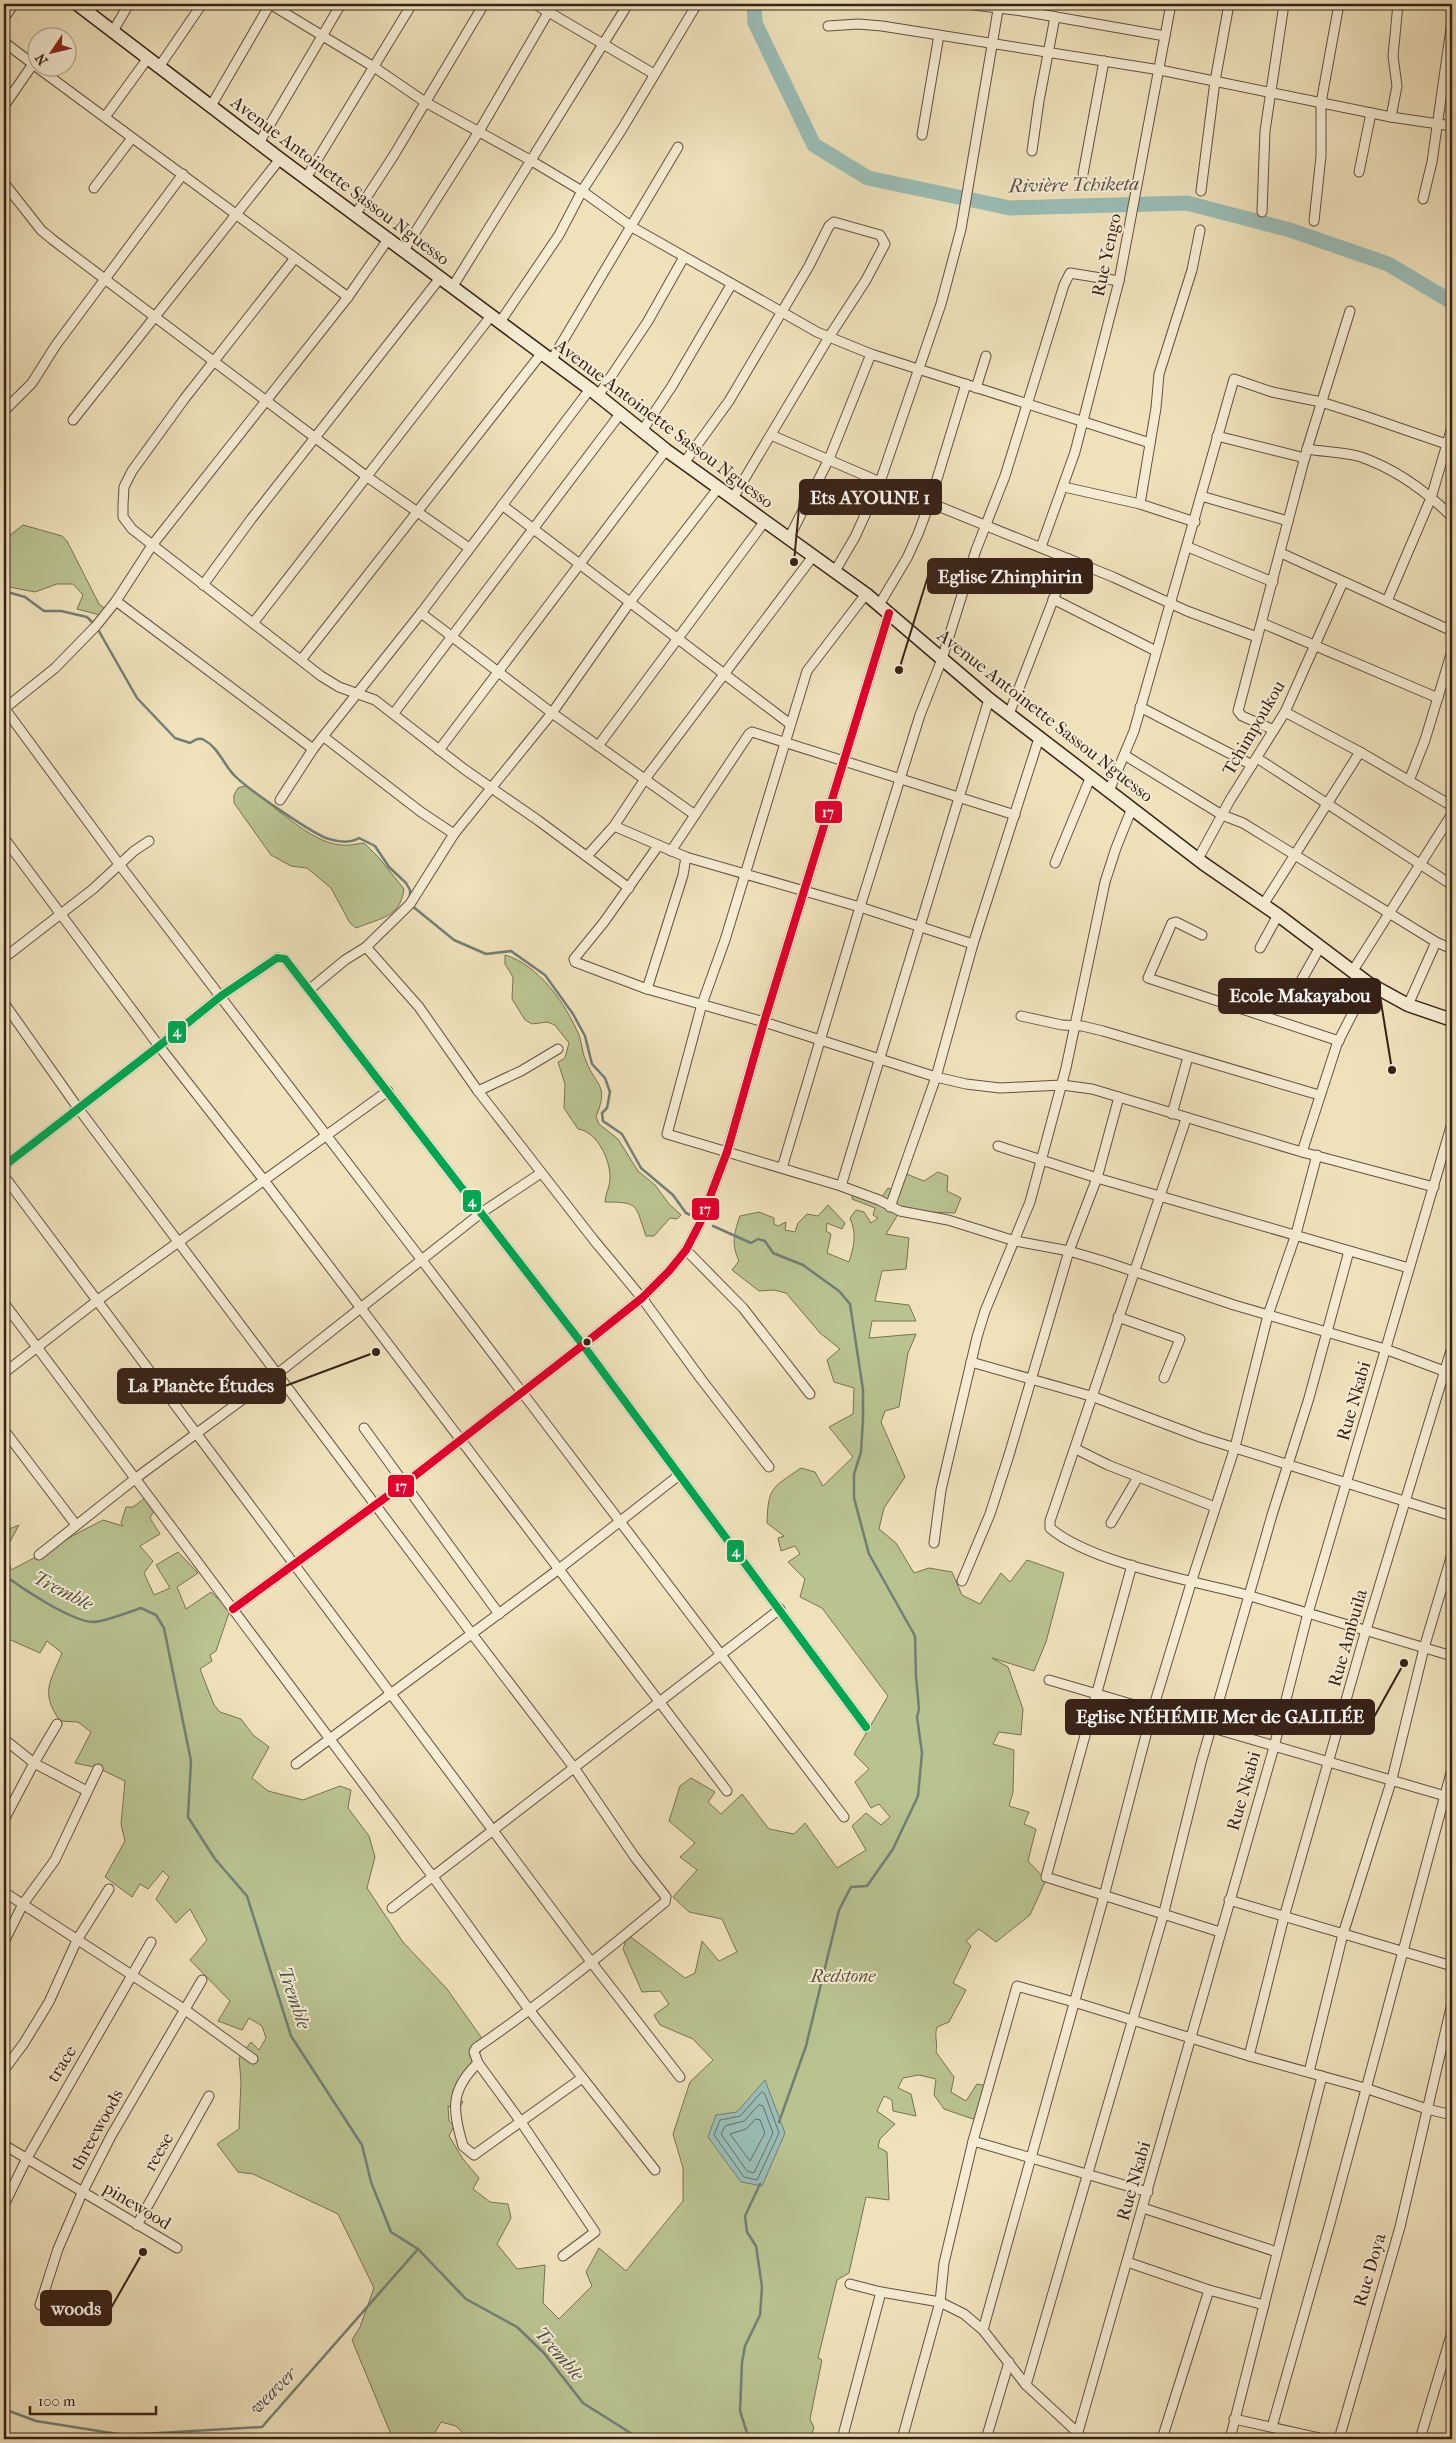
<svg xmlns="http://www.w3.org/2000/svg" width="1456" height="2443" font-family="'IM FELL French Canon',serif">
  <rect width="100%" height="100%" fill="#efe2bb"/>
  <filter id="stains"><feTurbulence type="fractalNoise" baseFrequency=".004" numOctaves="4"/><feColorMatrix values="0 0 0 0 .2 0 0 0 0 .09 0 0 0 0 .02 0 0 0 .5 -.17"/></filter>
  <radialGradient id="worn" r=".72"><stop offset=".6" stop-color="#630" stop-opacity="0"/><stop offset="1" stop-color="#630" stop-opacity=".3"/></radialGradient>
  <g fill="#b9c390" stroke="#787254">
    <polygon points="23,525 62,536 67,541 99,604 105,609 100,615 77,609 83,595 73,584 57,584 35,592 4,586 4,540"/>
    <path d="M245 786C273 803 308 842 341 845 348 846 356 844 364 843L380 859 404 889C400 918 380 918 356 928L350 923 331 888 307 868 291 866 271 855 234 803V795L238 788Z"/>
    <path d="M505 955C539 965 565 1003 579 1035 582 1043 582 1053 586 1061 597 1088 609 1084 596 1117L599 1124 618 1139 638 1171 655 1185 669 1204 681 1215 677 1219 670 1218 654 1236H646C635 1205 640 1202 605 1202 605 1194 610 1187 610 1179 611 1161 597 1131 578 1129L564 1108 565 1084 558 1062 565 1058 569 1043 555 1025 547 1022 532 1024 525 1020 512 999 513 977 505 964Z"/>
    <path d="M938 1172 948 1176 947 1191 961 1198 955 1213 900 1211 886 1234 909 1238 906 1269 882 1271 875 1301 909 1305 916 1321H872L869 1338 916 1334 908 1353 899 1407 885 1411 881 1422 905 1477 884 1508 879 1529 896 1543 914 1573 929 1568 952 1572 962 1595 980 1604 1001 1573 1010 1582 1027 1560 1064 1573 1046 1642 1034 1671 992 1658 1008 1667 1023 1709 1021 1735 999 1732 993 1744 1014 1750 1013 1792 1009 1806 1029 1812 1024 1824 1036 1829 1028 1861 1046 1880 1030 1915 996 1942 979 1929 966 1941 971 1946 953 1983 966 1990 949 2022 937 2027C934 2036 938 2042 936 2052L954 2077 951 2092 966 2101 977 2084 987 2086 979 2112 973 2119 944 2109 934 2095 936 2079 919 2075 903 2078 898 2088 911 2094 916 2116 893 2111 892 2100 884 2096 877 2111 895 2124 880 2139 878 2147 887 2152 889 2200 866 2197 849 2273 837 2280 818 2358 822 2360 810 2419 814 2428 810 2439H469L456 2426 441 2422 431 2439H393L352 2340 360 2327 374 2288 338 2214 253 2174 238 2172 217 2144 239 2129 241 2081 239 2058 251 2042 259 2050 266 2038 262 2026 249 2018 242 2030 218 2021 230 2001 190 1960 207 1940 190 1909 176 1923 156 1899 169 1877 163 1871 148 1889 140 1884 132 1897 105 1877 125 1841 121 1824 125 1781 98 1768 75 1763 91 1732 78 1722 60 1721C40 1692 50 1683 62 1653L47 1641 40 1653 4 1637V1531L19 1525 6 1549 11 1570C42 1555 71 1535 103 1520L123 1526 121 1523 126 1507H133L145 1498 156 1507 150 1518 160 1534 140 1546 153 1561 144 1573 154 1595 170 1588 156 1565 178 1552 198 1573 177 1587 186 1609 211 1592 230 1610 216 1651 210 1655 212 1661 200 1669 214 1705 220 1712 241 1719 253 1735 269 1747 252 1778 268 1791 303 1800 340 1786 351 1790 348 1808 369 1836 375 1857 367 1888 403 1942 447 1989 486 2044 452 2092 463 2102 457 2111 448 2106 449 2121 454 2126 449 2136 463 2159 479 2178 473 2189 490 2202 508 2204 511 2218 497 2244 517 2269 545 2265 543 2303 559 2319 592 2286 586 2272 599 2248 626 2271 683 2201V2168L673 2134 690 2082 713 2060 693 2039 660 2025 654 2015 669 2004 660 1991 642 1992 623 1949 628 1935 685 1978 695 1973 702 1941 719 1961 737 1952 722 1919 689 1912 673 1897 697 1870 680 1857 695 1843 669 1821 680 1786 691 1778 715 1792 708 1802 721 1814 742 1794 769 1829 794 1834 805 1823 837 1868 866 1850 852 1826 866 1813 881 1825 890 1817 879 1804 871 1808 855 1782 869 1769 854 1754 888 1696 822 1608 800 1597 805 1579 788 1562 800 1554 795 1546 781 1551 778 1538 784 1536 767 1523C768 1487 772 1488 801 1468L815 1472 823 1486 853 1457 829 1427 853 1414 854 1388 834 1382 827 1360 840 1349 820 1333 786 1293 774 1290 759 1291 732 1270 739 1261C731 1244 734 1233 740 1216L759 1212 774 1218V1224L778 1226 786 1222 785 1230 795 1232 798 1223 807 1214 818 1216 828 1205 845 1223 842 1229 827 1223 826 1231 831 1234 827 1253 849 1262C854 1246 857 1234 850 1218L856 1210 864 1212 871 1223 878 1218 873 1215 875 1208 852 1199 853 1191 879 1201 888 1188 895 1190 904 1173 924 1181Z"/>
  </g>
  <polygon fill="#9abdb6" stroke="#727f76" points="765,2080 785,2133 762,2186 741,2182 708,2137 716,2115 737,2112"/>
  <g fill="none" stroke-linecap="round" stroke-linejoin="round">
    <g stroke="#686f66" stroke-width="1">
      <polygon points="762,2092 765,2094 779,2133 757,2180 744,2177 714,2135 720,2120 740,2116"/>
      <polygon points="759,2105 763,2106 773,2133 754,2173 747,2171 721,2134 725,2126 744,2121"/>
      <polygon points="756,2119 760,2120 765,2133 750,2161 730,2134 746,2129"/>
    </g>
    <g stroke="#727f76" stroke-width="2.5">
      <path d="M4 591 25 597 44 611H61L87 617 96 626 137 698 175 738 190 743C195 740 199 737 204 740 218 747 224 765 234 775 246 788 314 835 329 839 339 842 351 843 359 838L375 846 389 867 406 883 410 890V898"/>
      <polyline points="411,905 454,940 486,954 511,951 545,975 573,1014 585,1036 592,1064 605,1078 610,1092 607,1108 602,1113 603,1121 622,1134 641,1168 673,1195 686,1213 697,1218"/>
      <polyline points="713,1226 751,1243 758,1239 765,1241 773,1253 803,1265 839,1291 850,1304 863,1390 863,1419 861,1452 854,1474 854,1498 869,1554 915,1636 916,1676 919,1709 917,1717 922,1753 918,1796 893,1849 867,1886 851,1887 839,1910 806,2046 779,2122"/>
      <path d="M4 1575C22 1588 70 1621 93 1622 104 1622 129 1612 141 1608L156 1615 164 1628 191 1761 188 1817 215 1859 247 1896 291 2036 362 2145 371 2182 391 2232 418 2249 466 2299 517 2327 544 2353 583 2403 640 2439"/>
      <polyline points="4,2409 36,2421 124,2435 262,2427 418,2249"/>
      <polyline points="749,2439 740,2411 742,2362 745,2346 760,2315 762,2287 756,2246 747,2232 745,2216 760,2184"/>
    </g>
    <polyline stroke="#9abdb6" stroke-width="15" points="754,4 755,23 814,145 868,178 1010,208 1187,203 1290,230 1388,264 1452,302"/>
    <defs>
      <g id="street">
        <polyline points="270,4 374,67 425,102 530,160 582,191 632,227 817,332 871,354 1150,443"/>
        <polyline points="535,4 654,74"/>
        <polyline points="966,4 1022,11 1165,36"/>
        <polyline points="4,18 14,4"/>
        <polyline points="828,26 858,24 882,26 1160,70 1391,117 1452,126"/>
        <polyline points="113,31 129,4"/>
        <polyline points="4,42 37,67"/>
        <polyline points="159,67 202,4"/>
        <polyline points="38,68 348,297"/>
        <polyline points="4,106 33,64"/>
        <polyline points="211,106 270,4"/>
        <polyline points="105,117 148,58"/>
        <polyline points="1391,117 1397,86 1393,56 1398,4"/>
        <polyline points="922,135 939,35"/>
        <polyline points="259,143 341,4"/>
        <polyline points="1032,151 1039,101 1055,17"/>
        <polyline points="1359,172 1371,113"/>
        <polyline points="1083,174 1104,61"/>
        <polyline points="306,178 412,4"/>
        <polyline points="4,183 41,230 53,240 366,476 469,548"/>
        <polyline points="94,188 132,138"/>
        <polyline points="1201,191 1215,81 1229,4"/>
        <polyline points="1423,199 1432,162 1452,21"/>
        <polyline points="1262,212 1265,131 1284,4"/>
        <polyline points="355,215 394,155 484,4"/>
        <polyline points="1314,221 1321,156 1321,103 1339,4"/>
        <polyline points="404,250 478,133 553,4"/>
        <polyline points="295,258 185,398 132,471 124,487 123,505 123,517 132,529 321,676 339,687 375,700 464,769 539,821 629,888"/>
        <polyline points="453,286 628,4"/>
        <polyline points="500,322 559,235 582,191 622,129 697,4"/>
        <polyline points="551,361 678,147"/>
        <polyline points="976,388 986,356"/>
        <polyline points="598,396 648,321 684,257"/>
        <polyline points="4,411 32,383 56,345 183,174"/>
        <polyline points="73,420 280,159"/>
        <polyline points="642,431 672,386 731,285"/>
        <polyline points="771,435 908,494 1113,577 1187,611 1257,637"/>
        <polyline points="1217,436 1305,458"/>
        <path d="M1307 449C1325 452 1344 452 1361 457 1395 469 1427 492 1452 517"/>
        <polyline points="684,463 729,401 809,266 829,226 834,222 880,235 885,244 866,280 829,337 733,498"/>
        <polyline points="1064,487 1140,504 1195,522"/>
        <polyline points="1201,496 1288,521"/>
        <polyline points="1140,504 1156,408 1159,374 1192,270 1200,230"/>
        <polyline points="502,505 790,724"/>
        <polyline points="789,538 829,459 871,354"/>
        <polyline points="1041,547 1075,452 1119,281 1171,4"/>
        <polyline points="1188,547 1273,582"/>
        <polyline points="1281,553 1452,631"/>
        <polyline points="835,571 855,537 880,482 941,304 961,229 999,4"/>
        <polyline points="203,585 252,518 440,278"/>
        <polyline points="866,594 807,671 725,940 702,1004 667,1134 841,1186 879,1200 900,1211 948,1220 1015,1241 1069,1251 1103,1261 1234,1305 1385,1349 1452,1374"/>
        <polyline points="1053,599 1156,651"/>
        <polyline points="116,601 313,749"/>
        <polyline points="1387,601 1431,498 1452,427"/>
        <polyline points="879,605 907,558 918,534 930,502 966,384"/>
        <polyline points="421,613 552,713 695,815"/>
        <polyline points="254,622 491,316"/>
        <polyline points="1262,623 1438,698"/>
        <polyline points="301,660 541,354"/>
        <polyline points="1140,707 1252,765"/>
        <polyline points="4,709 55,668 96,626 116,601 153,544 348,297 389,238"/>
        <polyline points="5,709 119,864 421,1259 844,1817"/>
        <polyline points="1285,712 1360,752 1452,806"/>
        <polyline points="394,713 620,414"/>
        <polyline points="1009,714 1069,559"/>
        <polyline points="1274,730 1242,716 1238,711 1307,449 1350,311"/>
        <polyline points="324,737 421,812 454,834"/>
        <polyline points="598,746 765,521"/>
        <polyline points="439,750 666,450"/>
        <polyline points="1126,756 1222,815 1243,823 1436,942 1452,949"/>
        <polyline points="1257,758 1452,885"/>
        <polyline points="1409,781 1425,740 1452,651"/>
        <polyline points="1109,791 1134,731 1234,379 1272,392 1321,402 1359,414 1452,446"/>
        <polyline points="280,800 313,749 421,613 590,389"/>
        <polyline points="614,826 686,857 860,907 973,944"/>
        <polyline points="4,838 159,1046 263,1179 727,1791"/>
        <polyline points="658,846 604,922 574,959 575,962 647,989 764,1022 936,1077 966,1084 1000,1088 1062,1085 1092,1089 1302,1152 1434,1187"/>
        <polyline points="671,851 749,734 752,732 1015,815"/>
        <polyline points="587,856 614,826 645,779 814,555"/>
        <polyline points="1198,859 1230,800 1285,712 1343,582"/>
        <polyline points="1055,863 1091,776"/>
        <polyline points="1263,905 1360,752"/>
        <polyline points="1202,935 1176,922 1172,923 1148,978 1339,1041"/>
        <polyline points="366,947 419,1007 478,1091 593,1239 642,1298 701,1379 769,1467"/>
        <polyline points="1260,948 1278,915"/>
        <polyline points="4,958 93,889 134,851 149,841"/>
        <polyline points="1352,972 1452,814"/>
        <polyline points="1301,981 1320,947"/>
        <polyline points="310,989 345,960 366,947 410,904 454,834 552,713 630,602 719,487"/>
        <polyline points="647,989 683,875 686,857"/>
        <path d="M4 1003 78 1108 472 1634 575 1769 634 1856 666 1897 665 1902C604 1953 542 2003 476 2048L474 2052 478 2063 521 2122 595 2232 563 2256"/>
        <polyline points="1408,1005 1436,942"/>
        <polyline points="1021,1016 1062,1025 1082,1026 1103,1031 1319,1095"/>
        <polyline points="478,1091 521,1071 558,1049"/>
        <polyline points="1172,1114 1188,1057"/>
        <path d="M1186 1119 1050 1521V1528C1091 1563 1194 1581 1247 1595 1316 1615 1384 1636 1452 1656"/>
        <polyline points="998,1146 1097,1178 1409,1268"/>
        <polyline points="1302,1152 1337,1044 1368,983"/>
        <polyline points="4,1166 159,1046 221,996 277,958 285,959 583,1345 866,1727"/>
        <polyline points="782,1168 860,907 920,715 942,659 976,550 1005,476 1064,285 1070,273 1119,281"/>
        <polyline points="4,1176 592,1963 680,2077"/>
        <polyline points="841,1186 989,699"/>
        <polyline points="890,1207 936,1077 973,944 1039,738"/>
        <polyline points="686,1250 743,1308 810,1394"/>
        <polyline points="4,1303 433,1877 530,2011 655,2170"/>
        <polyline points="1118,1317 1180,1339 1164,1378"/>
        <polyline points="971,1362 1094,1397 1200,1437 1452,1516"/>
        <polyline points="4,1373 98,1300 388,1091"/>
        <polyline points="364,1428 499,1614"/>
        <polyline points="4,1430 76,1525"/>
        <polyline points="1076,1449 1108,1465 1215,1507"/>
        <polyline points="1111,1523 1138,1477"/>
        <polyline points="934,1543 941,1490 977,1337 985,1311 1030,1202 1066,1068 1105,882 1116,848 1132,808"/>
        <polyline points="39,1555 136,1478 277,1374 481,1213 541,1173"/>
        <polyline points="1132,1565 1046,1877 1220,1932"/>
        <polyline points="962,1581 990,1514 1009,1455 1069,1251 1097,1178 1119,1097"/>
        <polyline points="233,1609 404,1484 583,1345 642,1298 669,1271 686,1250 700,1223 727,1152 764,1022 889,613"/>
        <polyline points="1049,1680 1452,1798"/>
        <polyline points="4,1739 34,1763 87,1791"/>
        <polyline points="296,1764 559,1569 678,1476"/>
        <polyline points="4,1820 34,1763 57,1724"/>
        <polyline points="4,1892 184,2009 253,2059"/>
        <polyline points="1229,1900 1452,1966"/>
        <polyline points="392,1908 780,1609"/>
        <polyline points="4,1942 23,1904 55,1860 98,1769"/>
        <polyline points="1249,2056 1284,1917 1366,1630 1452,1347"/>
        <path d="M478 2063C449 2091 453 2110 463 2146L474 2155 582 2078"/>
        <polyline points="4,2070 24,2043 49,2002 77,1940 109,1889"/>
        <polyline points="1309,2072 1343,1934 1392,1779 1424,1648 1452,1554"/>
        <polyline points="973,2141 1148,2192"/>
        <polyline points="4,2145 177,2248"/>
        <polyline points="4,2205 27,2158 151,1942"/>
        <polyline points="1143,2208 1277,2252"/>
        <polyline points="137,2225 209,2096"/>
        <polyline points="1127,2262 1209,2290 1264,2305"/>
        <polyline points="850,2284 881,2292 940,2302 964,2314 983,2330 1026,2385 1078,2433"/>
        <polyline points="40,2305 58,2249 82,2193 111,2136 202,1980"/>
        <polyline points="983,2330 1104,1896 1152,1712 1192,1580 1235,1447 1268,1315 1296,1234 1317,1155"/>
        <polyline points="1026,2385 1163,1916 1201,1763 1272,1515 1309,1398 1349,1251"/>
        <polyline points="1234,2419 1324,2439"/>
        <polyline points="1272,2427 1330,2223 1452,1769"/>
        <polyline points="842,2439 881,2292"/>
        <polyline points="902,2439 940,2302 944,2263 973,2141 1017,1986 1074,2002 1249,2056 1365,2088 1427,2109 1452,2115"/>
        <polyline points="986,2439 1009,2362"/>
        <polyline points="1076,2439 1274,1747 1308,1613 1452,1123"/>
        <polyline points="1162,2439 1209,2290"/>
        <polyline points="1230,2439 1322,2076"/>
        <polyline points="1339,2439 1400,2227 1452,2003"/>
        <polyline points="1420,2439 1452,2332"/>
      </g>
      <polyline id="secondary" points="77,4 280,159 590,389 666,450 866,594 989,699 1204,864 1278,915 1368,983 1408,1005 1452,1020"/>
    </defs>
    <use href="#street" stroke="#645140" stroke-width="11"/>
    <use href="#secondary" stroke="#362117" stroke-width="15"/>
    <use href="#street" stroke="#f5ecd3" stroke-width="9"/>
    <use href="#secondary" stroke="#f5ecd3" stroke-width="12"/>
    <defs>
      <polyline id="bus-1" points="4,1166 159,1046 221,996 277,958 285,959 583,1345 866,1727"/>
      <polyline id="bus-2" points="233,1609 404,1484 583,1345 642,1298 669,1271 686,1250 700,1223 727,1152 764,1022 889,613"/>
    </defs>
    <use href="#bus-1" stroke="#f5ecd3" stroke-width="11"/>
    <use href="#bus-2" stroke="#f5ecd3" stroke-width="11"/>
    <use href="#bus-1" stroke="#00a651" stroke-width="8"/>
    <use href="#bus-2" stroke="#e4002b" stroke-width="8"/>
  </g>
  <circle fill="#362117" stroke="#f5ecd3" stroke-width="2" cx="587" cy="1342" r="4.5"/>
  <g text-anchor="middle" dominant-baseline="central" stroke-width="4" stroke-linejoin="round" paint-order="stroke">
    <g font-size="18" fill="#362117" stroke="#f5ecd3">
      <text transform="translate(340 181) rotate(37)">Avenue Antoinette Sassou Nguesso</text>
      <text transform="translate(1107 255) rotate(-78)">Rue Yengo</text>
      <text transform="translate(664 424) rotate(37)">Avenue Antoinette Sassou Nguesso</text>
      <text transform="translate(1045 716) rotate(38)">Avenue Antoinette Sassou Nguesso</text>
      <text transform="translate(1254 728) rotate(-60)">Tchimpoukou</text>
      <text transform="translate(1354 1401) rotate(-74)">Rue Nkabi</text>
      <text transform="translate(1348 1638) rotate(-74)">Rue Ambuila</text>
      <text transform="translate(1244 1791) rotate(-74)">Rue Nkabi</text>
      <text transform="translate(62 2064) rotate(-58)">trace</text>
      <text transform="translate(97 2130) rotate(-61)">threewoods</text>
      <text transform="translate(159 2152) rotate(-60)">reese</text>
      <text transform="translate(1134 2181) rotate(-74)">Rue Nkabi</text>
      <text transform="translate(137 2206) rotate(31)">pinewood</text>
      <text transform="translate(1370 2270) rotate(-74)">Rue Doya</text>
    </g>
    <g font-size="18" font-style="italic" fill="#5d523b" stroke="#f5ecd3">
      <text x="843" y="1976">Redstone</text>
    </g>
    <g font-size="19" font-style="italic" fill="#545047" stroke="#f5ecd3">
      <text transform="translate(1074 185) rotate(-1)">Rivière Tchiketa</text>
      <text transform="translate(63 1591) rotate(27)">Tremble</text>
      <text transform="translate(294 1998) rotate(71)">Tremble</text>
      <text transform="translate(559 2354) rotate(49)">Tremble</text>
      <text transform="translate(273 2391) rotate(-45)">weaver</text>
    </g>
  </g>
  <path fill="none" stroke="#362117" stroke-width="2" d="M794 562L800 497M899 670L928 576M1392 1070L1380 996M376 1352L285 1386M1404 1663L1374 1717M143 2252L111 2308"/>
  <g fill="#362117" stroke="#f5ecd3" stroke-width="2">
    <circle cx="794" cy="562" r="5"/>
    <circle cx="899" cy="670" r="5"/>
    <circle cx="1392" cy="1070" r="5"/>
    <circle cx="376" cy="1352" r="5"/>
    <circle cx="1404" cy="1663" r="5"/>
    <circle cx="143" cy="2252" r="5"/>
  </g>
  <g fill="#362117" stroke="#362117" stroke-width="2">
    <rect x="800" y="480" width="141" height="34" rx="5"/>
    <rect x="928" y="559" width="164" height="34" rx="5"/>
    <rect x="1219" y="979" width="161" height="34" rx="5"/>
    <rect x="118" y="1369" width="167" height="34" rx="5"/>
    <rect x="1066" y="1700" width="308" height="34" rx="5"/>
    <rect x="41" y="2291" width="70" height="34" rx="5"/>
  </g>
  <g font-size="19" text-anchor="middle" font-weight="bold" fill="#fff">
    <text x="870" y="504">Ets AYOUNE 1</text>
    <text x="1010" y="583">Eglise Zhinphirin</text>
    <text x="1300" y="1002">Ecole Makayabou</text>
    <text x="201" y="1392">La Planète Études</text>
    <text x="1220" y="1723">Eglise NÉHÉMIE Mer de GALILÉE</text>
    <text x="76" y="2315">woods</text>
  </g>
  <g stroke="#f5ecd3" stroke-width="2">
    <rect x="814" y="800" width="29" height="24" rx="5" fill="#e4002b"/>
    <rect x="167" y="1020" width="20" height="24" rx="5" fill="#00a651"/>
    <rect x="462" y="1189" width="20" height="24" rx="5" fill="#00a651"/>
    <rect x="691" y="1197" width="29" height="24" rx="5" fill="#e4002b"/>
    <rect x="387" y="1474" width="28" height="24" rx="5" fill="#e4002b"/>
    <rect x="726" y="1539" width="19" height="24" rx="5" fill="#00a651"/>
  </g>
  <g font-size="14" text-anchor="middle" font-weight="bold" fill="#fff">
    <text x="828" y="817">17</text>
    <text x="177" y="1036">4</text>
    <text x="472" y="1206">4</text>
    <text x="705" y="1214">17</text>
    <text x="401" y="1491">17</text>
    <text x="736" y="1556">4</text>
  </g>
  <rect width="1456" height="2443" fill="none" stroke="#efe2bb" stroke-width="20"/>
  <rect x="5" y="5" width="1446" height="2433" fill="none" stroke="#362117" stroke-width="2.5"/>
  <rect x="10" y="10" width="1436" height="2423" fill="none" stroke="#362117"/>
  <g transform="translate(52 52) rotate(235)"><circle r="24" fill="#f5ecd3" stroke="#a99b88"/>
  <path d="M0-4L9 19L0 12L-9 19Z" fill="#8f2418"/>
  <text y="-8" font-size="14" font-weight="bold" text-anchor="middle" fill="#362117">N</text>
  </g>
  <path d="M30 2406v8h126v-8" fill="none" stroke="#362117" stroke-width="2.5"/>
  <text x="38" y="2406" font-size="15" fill="#362117" stroke="#f5ecd3" stroke-width="4" paint-order="stroke">100 m</text>
  <rect width="100%" height="100%" filter="url(#stains)"/>
  <rect width="100%" height="100%" fill="url(#worn)"/>
</svg>
